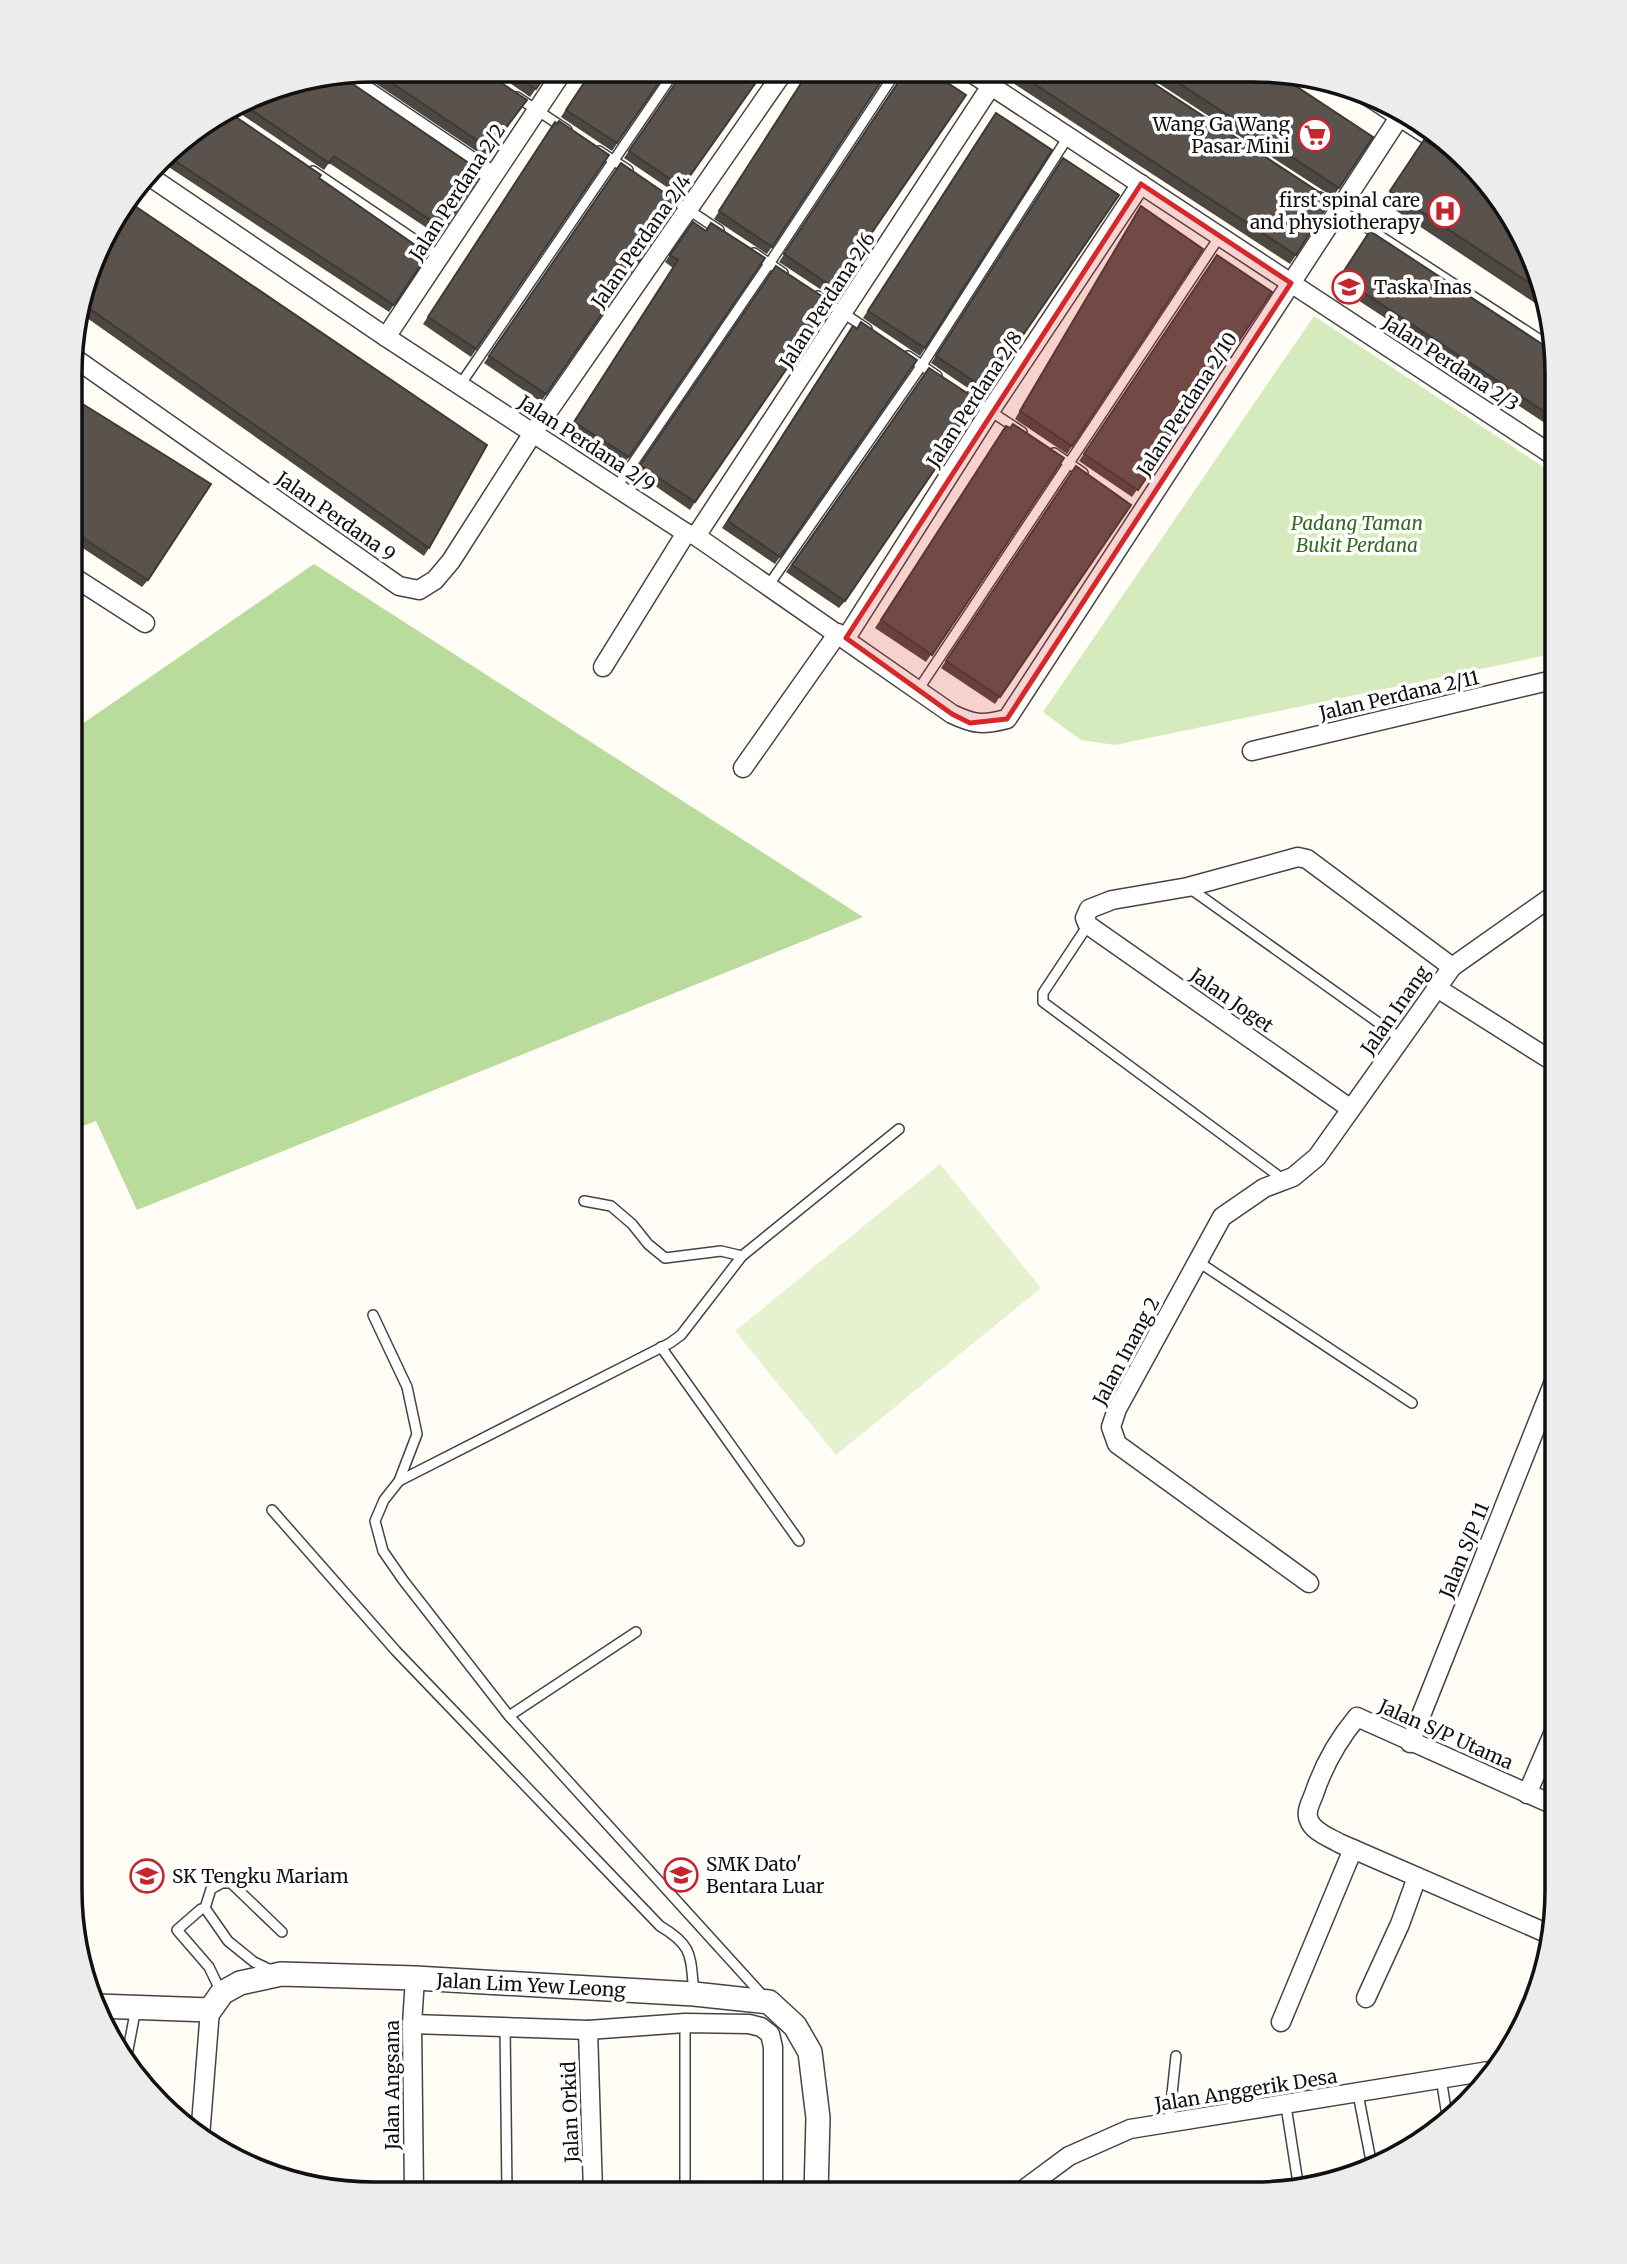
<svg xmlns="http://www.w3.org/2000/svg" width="1627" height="2264" font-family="Merriweather,serif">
  <rect width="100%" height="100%" fill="#fffdf5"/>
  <polygon fill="#d5ebbd" points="1314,316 1557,476 1557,653 1115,745 1081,740 1043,712"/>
  <polygon fill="#b9dc9c" points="314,564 863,917 137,1210 96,1121 71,1131 72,731"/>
  <polygon fill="#e6f2cf" points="940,1164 1041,1288 836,1455 735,1331"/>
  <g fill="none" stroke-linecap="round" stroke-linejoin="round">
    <defs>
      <g id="service">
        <polyline points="517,97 567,130"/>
        <polyline points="599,151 628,170"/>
        <polyline points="313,171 439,256"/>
        <polyline points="669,197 719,230"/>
        <polyline points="1320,197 1551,347"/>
        <polyline points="754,253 783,273"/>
        <polyline points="818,296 867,329"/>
        <polyline points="908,356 937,376"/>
        <polyline points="460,385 675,71"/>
        <polyline points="969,397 1022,432"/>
        <polyline points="1054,453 1083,473"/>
        <polyline points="616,488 769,264 896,72"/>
        <polyline points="768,586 922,365 1068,137"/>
        <polyline points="918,690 1220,236"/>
        <polyline points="1188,887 1400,1038"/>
        <polyline points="1088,925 1043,993 1043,1002 1284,1180"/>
        <polyline points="584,1201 611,1206 632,1224 648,1244 665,1258 721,1251 742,1256"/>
        <polyline points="1197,1261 1412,1403"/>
        <polyline points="373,1315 407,1387 417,1434 399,1481"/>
        <polyline points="661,1347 799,1541"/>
        <path d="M272 1510 396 1651 660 1926C694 1946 690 1956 694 1993"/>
        <polyline points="509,1716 636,1632"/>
        <polyline points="205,1908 228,1941 254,1962 273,1971"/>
        <polyline points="221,1992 209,1967 177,1930 201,1909 205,1908 211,1889 222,1883 231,1883 282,1932"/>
        <polyline points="765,1998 509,1716 403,1580 383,1551 375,1521 384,1500 399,1481 670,1343 681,1335 742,1256 899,1129"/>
        <polyline points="685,2023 685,2192"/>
        <polyline points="505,2027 507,2192"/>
        <polyline points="127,2055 136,2008"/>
        <polyline points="1441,2078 1448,2122"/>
        <polyline points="1358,2094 1372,2166"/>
        <polyline points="1286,2106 1298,2183"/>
        <polyline points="1169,2122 1176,2056"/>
      </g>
      <g id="minor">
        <polyline points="970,72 1557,458"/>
        <polyline points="343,75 493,176"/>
        <polyline points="1360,91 1452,151"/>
        <path d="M149 176 386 337 686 533 696 536 952 714C975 725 984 725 1007 719L1402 113"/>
        <polyline points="386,337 563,71"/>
        <polyline points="73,357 399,586 419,590 435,580 451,561 533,433 784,71"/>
        <polyline points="696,536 991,86"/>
        <polyline points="72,576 145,623"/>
        <polyline points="846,638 990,411 1141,184"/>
        <polyline points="603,667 686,533"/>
        <polyline points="1252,751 1557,679"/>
        <polyline points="743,768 838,633"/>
        <polyline points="1437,988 1557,1064"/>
        <polyline points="1351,1109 1088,925 1085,918 1089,909 1112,900 1188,887 1298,857 1307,859 1452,967"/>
        <polyline points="1309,1583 1117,1444 1111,1427 1117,1409 1222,1217 1264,1188 1293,1177 1317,1157 1452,967 1557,893"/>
        <polyline points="1410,1743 1557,1374"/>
        <polyline points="1527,1794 1556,1727"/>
        <path d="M1551 1935 1339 1843C1329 1837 1313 1832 1309 1820 1305 1812 1311 1802 1314 1794 1324 1764 1337 1741 1357 1717L1556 1806"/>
        <polyline points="1366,1998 1400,1924 1417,1877"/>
        <polyline points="1281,2022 1353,1849"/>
        <polyline points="412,2024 588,2030 685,2023 749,2024 761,2027 770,2034 773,2047 773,2193"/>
        <polyline points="588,2030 593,2192"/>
        <polyline points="200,2137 210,2010"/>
        <polyline points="414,2192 412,2024 415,1978"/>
        <polyline points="1019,2193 1069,2156 1130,2129 1495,2070"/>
      </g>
      <polyline id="tertiary" points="97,2006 210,2010 222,1993 240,1983 281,1974 415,1978 694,1994 769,2002 795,2026 810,2052 818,2118 816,2193"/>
    </defs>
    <use href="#service" stroke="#444" stroke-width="12"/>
    <use href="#minor" stroke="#444" stroke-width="21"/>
    <use href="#tertiary" stroke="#444" stroke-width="26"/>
    <use href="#service" stroke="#fff" stroke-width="9"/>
    <use href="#minor" stroke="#fff" stroke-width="18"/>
    <use href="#tertiary" stroke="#fff" stroke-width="23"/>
  </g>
  <g fill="#4d4742">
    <polygon points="375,70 527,100 485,157 360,73"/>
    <polygon points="491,70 549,71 530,97"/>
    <polygon points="591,71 667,71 612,151 561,117"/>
    <polygon points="681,71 764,71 677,194 624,158 681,75"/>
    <polygon points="809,71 888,71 767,254 714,219"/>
    <polygon points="901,72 931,72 966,95 829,295 779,262 902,76"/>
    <polygon points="996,72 1136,72 1296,255 1290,264"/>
    <polygon points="1141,72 1276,73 1373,137 1333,197"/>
    <polygon points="342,77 478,178 439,236 329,163 324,170 235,110 276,86"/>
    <polygon points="996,113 925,348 920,356 863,318"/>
    <polygon points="555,122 609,155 471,357 423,324"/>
    <polygon points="174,145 319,178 428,254 389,312 161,162"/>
    <polygon points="1416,151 1526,240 1541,307 1383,202"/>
    <polygon points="621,163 679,203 541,402 484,363"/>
    <polygon points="1058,165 1119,195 981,397 931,363"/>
    <polygon points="1141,206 1203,249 1067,454 1015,419"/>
    <polygon points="693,222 706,231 765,258 624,464 569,429 673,268 665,262"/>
    <polygon points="1370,231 1557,374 1557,431 1335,285"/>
    <polygon points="100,255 429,548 424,556 80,313"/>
    <polygon points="1217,255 1272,292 1132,497 1079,461"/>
    <polygon points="776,266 695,502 690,510 635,472"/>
    <polygon points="857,329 917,360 775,564 722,528 848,334"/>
    <polygon points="929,368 845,601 839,608 786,572"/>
    <polygon points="73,398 148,580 142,587 72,541"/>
    <polygon points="1006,426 1064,458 926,662 875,628"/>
    <polygon points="1076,466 1131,505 995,704 941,668"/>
  </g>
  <g fill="#5a524d" stroke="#3f3936" stroke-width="2">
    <polygon points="373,70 482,70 527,100 490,149"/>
    <polygon points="507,70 549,71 536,89"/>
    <polygon points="592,71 667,71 617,143 566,110"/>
    <polygon points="684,71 764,71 682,187 629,151"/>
    <polygon points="809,71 888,71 772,247 719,211"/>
    <polygon points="905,72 931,72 966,95 834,288 784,254"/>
    <polygon points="1016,72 1136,72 1331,200 1296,255"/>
    <polygon points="1162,72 1276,73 1373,137 1339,188"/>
    <polygon points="341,76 476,168 472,173 478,178 444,229 334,156 329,163 244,105 276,86"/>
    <polygon points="230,113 321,175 319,178 428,254 394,305 166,155 174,145"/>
    <polygon points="996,113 1052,150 925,348 868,311"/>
    <polygon points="559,121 609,155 476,349 428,317 555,122 557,124"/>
    <polygon points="1424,140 1467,169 1526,240 1537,288 1390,191"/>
    <polygon points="1063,158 1119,195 986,389 936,356"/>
    <polygon points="621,163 679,203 546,394 489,356"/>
    <polygon points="132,204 487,445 429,548 83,304 99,257"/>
    <polygon points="1141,206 1203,249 1072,446 1020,411"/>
    <polygon points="693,222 706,231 711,223 765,258 629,457 574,422 678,260 670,255"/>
    <polygon points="1370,231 1551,350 1557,374 1557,420 1340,277"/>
    <polygon points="1217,255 1272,292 1138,490 1084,454"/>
    <polygon points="776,266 826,299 821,306 827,310 695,502 640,465"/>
    <polygon points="861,322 917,360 780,557 728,521 853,326 857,329"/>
    <polygon points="929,368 979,401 974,408 976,409 845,601 792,565"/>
    <polygon points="73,398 211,484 148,580 72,531"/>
    <polygon points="1013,424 1064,458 932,655 881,620 1006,426 1010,428"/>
    <polygon points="1076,466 1131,505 1000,697 946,661"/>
  </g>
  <path fill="#d62828" fill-opacity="0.2" stroke="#d62828" stroke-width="5" stroke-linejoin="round" d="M1141 184 1291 283 1007 719 970 723 952 714 846 638Z"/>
  <defs>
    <symbol id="supermarket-ring" viewBox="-11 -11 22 22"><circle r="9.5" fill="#fff" stroke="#c4262e" stroke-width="1.5"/><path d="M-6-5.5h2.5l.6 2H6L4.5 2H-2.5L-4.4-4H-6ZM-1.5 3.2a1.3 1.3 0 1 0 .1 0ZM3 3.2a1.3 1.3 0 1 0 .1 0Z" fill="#c4262e"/></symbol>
    <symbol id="hospital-ring" viewBox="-11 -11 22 22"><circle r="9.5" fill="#fff" stroke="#c4262e" stroke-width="1.5"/><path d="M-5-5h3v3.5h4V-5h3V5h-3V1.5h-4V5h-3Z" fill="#c4262e"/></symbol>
    <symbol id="school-ring" viewBox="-11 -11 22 22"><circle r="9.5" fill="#fff" stroke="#c4262e" stroke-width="1.5"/><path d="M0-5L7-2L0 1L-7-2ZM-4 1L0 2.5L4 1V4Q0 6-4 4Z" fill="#c4262e"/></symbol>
  </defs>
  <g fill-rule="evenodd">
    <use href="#supermarket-ring" x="1296" y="116" width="38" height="38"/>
    <use href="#hospital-ring" x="1426" y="192" width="38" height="38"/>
    <use href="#school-ring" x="1330" y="268" width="38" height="38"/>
    <use href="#school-ring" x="662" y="1856" width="38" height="38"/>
    <use href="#school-ring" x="128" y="1857" width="38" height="38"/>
  </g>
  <g text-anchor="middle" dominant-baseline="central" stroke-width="7" stroke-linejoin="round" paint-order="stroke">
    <g font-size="19" fill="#111" stroke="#fff" text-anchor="start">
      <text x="1290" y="124" text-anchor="end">Wang Ga Wang<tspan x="1290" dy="22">Pasar Mini</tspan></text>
      <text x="1420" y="200" text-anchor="end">first spinal care<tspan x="1420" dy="22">and physiotherapy</tspan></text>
      <text x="1374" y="287">Taska Inas</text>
      <text x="706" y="1864">SMK Dato'<tspan x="706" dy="22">Bentara Luar</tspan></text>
      <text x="172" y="1876">SK Tengku Mariam</text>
    </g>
    <g font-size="19" fill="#111" stroke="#fff">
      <text transform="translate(457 192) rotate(-57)">Jalan Perdana 2/2</text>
      <text transform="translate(641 241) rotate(-55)">Jalan Perdana 2/4</text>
      <text transform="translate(827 300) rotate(-57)">Jalan Perdana 2/6</text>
      <text transform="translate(1451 363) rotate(33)">Jalan Perdana 2/3</text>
      <text transform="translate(974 399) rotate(-57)">Jalan Perdana 2/8</text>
      <text transform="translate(1187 404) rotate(-57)">Jalan Perdana 2/10</text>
      <text transform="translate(587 443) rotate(33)">Jalan Perdana 2/9</text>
      <text transform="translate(336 516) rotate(35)">Jalan Perdana 9</text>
      <text transform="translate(1399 695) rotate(-13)">Jalan Perdana 2/11</text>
      <text transform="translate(1232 1000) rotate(35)">Jalan Joget</text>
      <text transform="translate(1395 1010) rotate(-55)">Jalan Inang</text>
      <text transform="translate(1126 1351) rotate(-62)">Jalan Inang 2</text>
      <text transform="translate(1464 1550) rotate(-68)">Jalan S/P 11</text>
      <text transform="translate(1446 1734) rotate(24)">Jalan S/P Utama</text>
      <text transform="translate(531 1985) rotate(3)">Jalan Lim Yew Leong</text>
      <text transform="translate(392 2085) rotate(-90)">Jalan Angsana</text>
      <text transform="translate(1246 2090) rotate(-9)">Jalan Anggerik Desa</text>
      <text transform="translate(570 2112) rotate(-92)">Jalan Orkid</text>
    </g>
    <g font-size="19" font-style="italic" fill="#2f6b1f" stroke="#fff">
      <text x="1357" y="523">Padang Taman<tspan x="1357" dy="22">Bukit Perdana</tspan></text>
    </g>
  </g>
  <path d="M0 0H1627V2264H0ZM374 82H1253A292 292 0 0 1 1545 374V1890A292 292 0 0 1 1253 2182H374A292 292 0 0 1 82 1890V374A292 292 0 0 1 374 82Z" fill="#ececec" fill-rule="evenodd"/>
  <path fill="none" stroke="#111" stroke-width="3.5" d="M374 82H1253A292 292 0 0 1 1545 374V1890A292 292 0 0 1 1253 2182H374A292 292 0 0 1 82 1890V374A292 292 0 0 1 374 82Z"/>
</svg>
